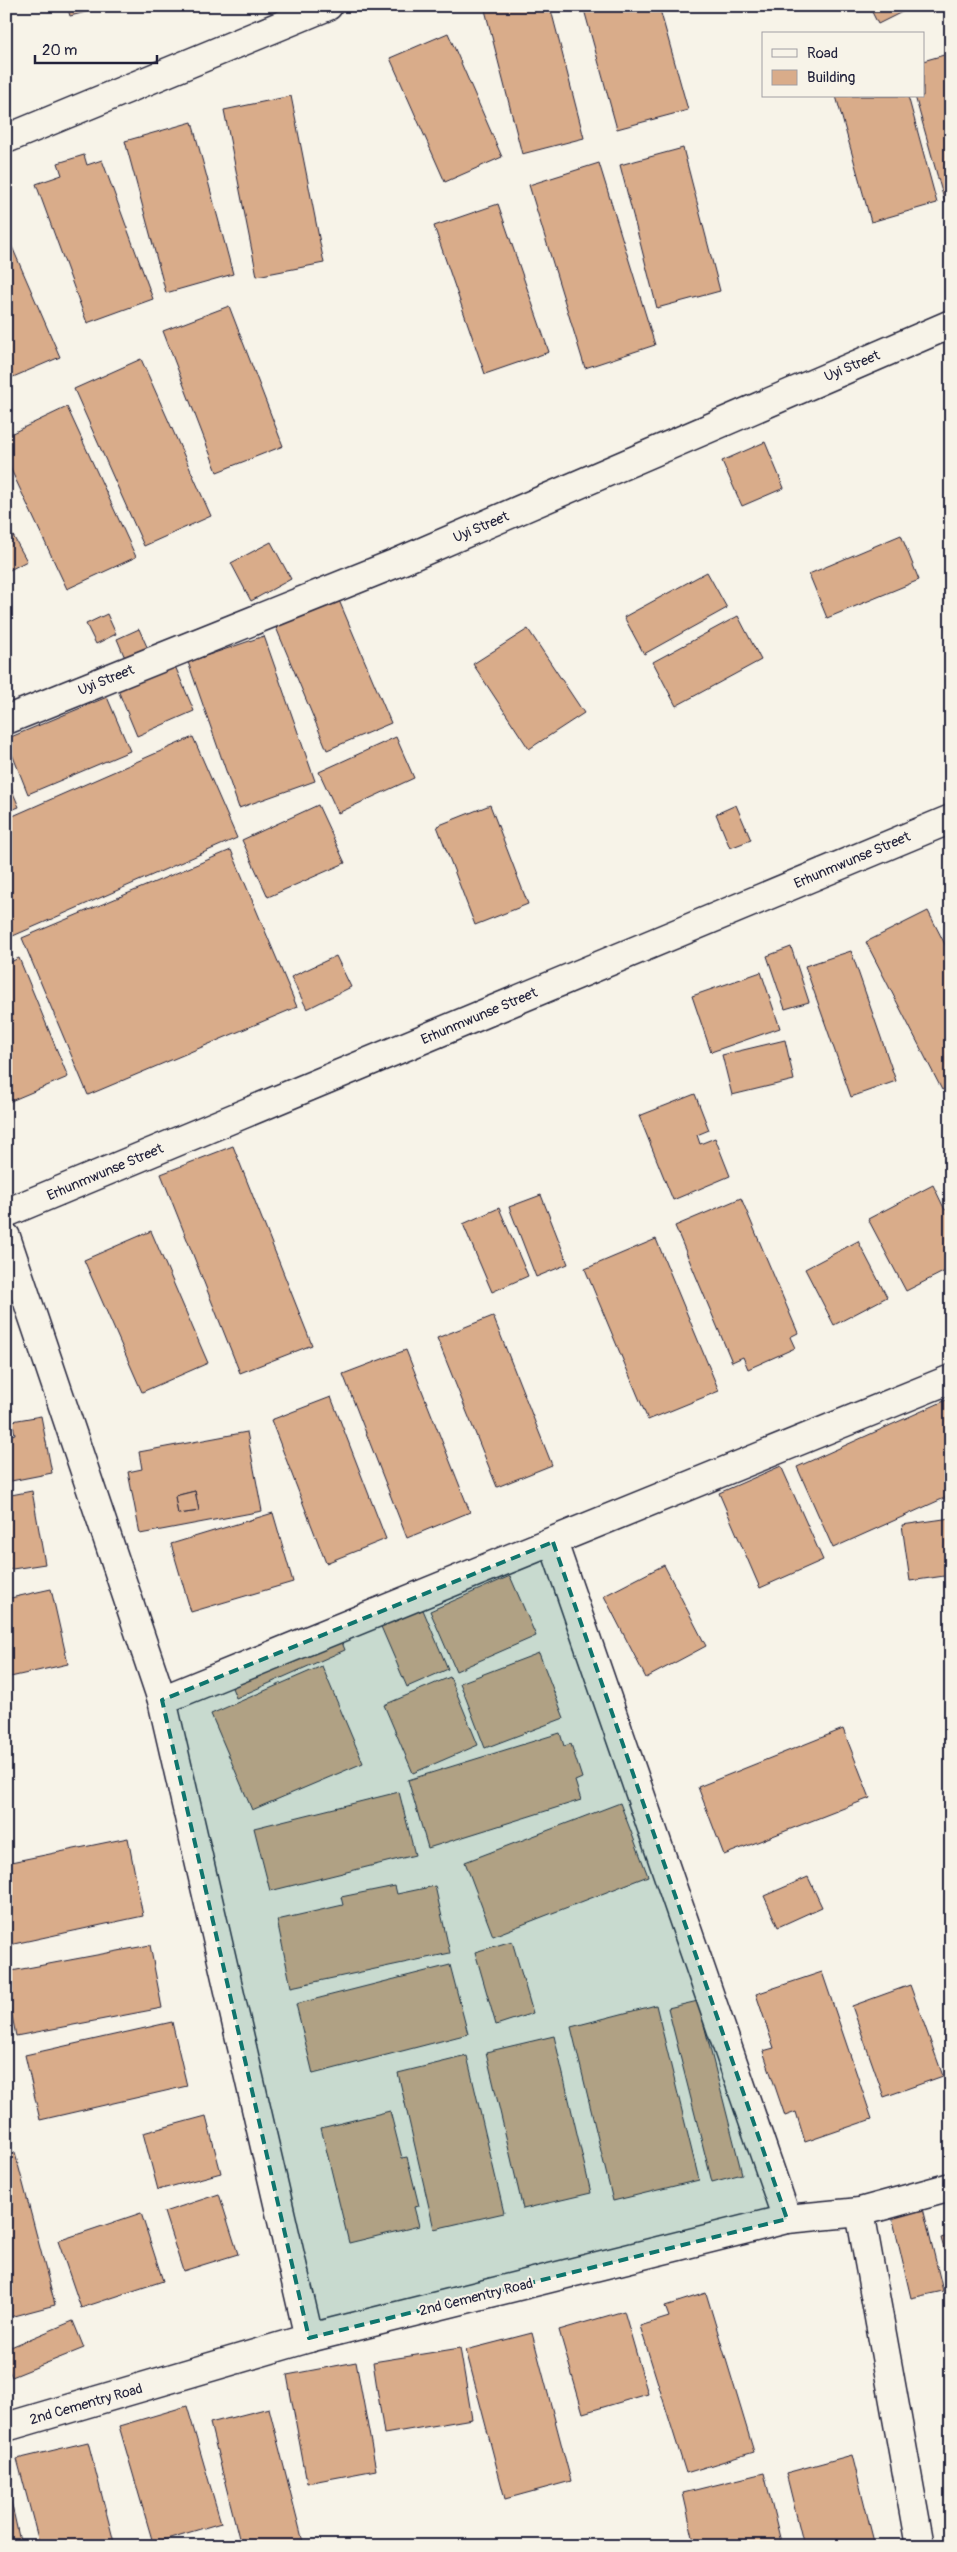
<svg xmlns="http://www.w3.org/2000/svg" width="957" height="2552" font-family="Pangolin,sans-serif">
  <rect width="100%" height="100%" fill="#f7f3e8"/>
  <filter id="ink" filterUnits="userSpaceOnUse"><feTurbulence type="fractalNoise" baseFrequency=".02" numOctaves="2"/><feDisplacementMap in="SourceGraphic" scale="10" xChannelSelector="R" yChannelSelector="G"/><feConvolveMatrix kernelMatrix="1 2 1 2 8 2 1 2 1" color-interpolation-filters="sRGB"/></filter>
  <g filter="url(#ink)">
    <g fill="#d9ac8a" stroke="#22223b" fill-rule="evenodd">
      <polygon points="67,6 110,6 70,16"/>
      <polygon points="484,6 550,6 584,138 522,154"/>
      <polygon points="583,6 659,6 688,110 617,129"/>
      <polygon points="869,6 902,6 904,11 878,24"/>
      <polygon points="448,33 502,157 445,182 390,58"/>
      <polygon points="951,53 951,201 945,203 915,96 923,96 923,61"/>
      <polygon points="291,96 324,263 257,276 224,110"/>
      <polygon points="836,96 908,96 937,203 871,222"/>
      <polygon points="192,122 233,274 166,293 125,141"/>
      <polygon points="683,148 720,291 657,308 620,165"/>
      <polygon points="84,155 87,165 102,160 153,299 87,323 36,184 62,175 58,163"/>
      <polygon points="599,163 655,345 585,368 529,185"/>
      <polygon points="498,204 549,352 485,374 434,226"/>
      <polygon points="6,233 60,357 6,380"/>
      <polygon points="229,306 283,446 217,472 163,331"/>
      <polygon points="141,359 211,516 144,546 74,389"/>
      <polygon points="67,407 136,557 67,589 6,459 6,436"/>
      <polygon points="765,442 784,488 742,506 722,461"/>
      <polygon points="6,523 27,561 6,572"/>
      <polygon points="901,535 919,580 827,618 809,574"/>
      <polygon points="271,542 291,579 251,601 231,563"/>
      <polygon points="707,572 727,608 644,654 624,617"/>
      <polygon points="338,598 391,723 327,750 275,625"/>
      <polygon points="107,614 116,634 96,644 86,624"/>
      <polygon points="738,616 761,660 676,706 653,662"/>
      <polygon points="139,629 148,649 125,658 117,639"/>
      <polygon points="528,629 584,713 529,749 473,664"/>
      <polygon points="264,636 315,781 239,808 188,662"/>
      <polygon points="172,659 194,711 137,736 115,683"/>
      <polygon points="107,697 130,751 28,794 6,739"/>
      <polygon points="193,737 237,838 6,939 6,819"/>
      <polygon points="396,737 414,778 338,813 319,772"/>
      <polygon points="6,776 19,807 6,812"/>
      <polygon points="318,805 345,863 268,897 242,840"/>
      <polygon points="490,805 528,904 475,925 437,826"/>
      <polygon points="736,805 751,840 730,848 716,814"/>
      <polygon points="231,850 297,1007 88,1095 22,938"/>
      <polygon points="951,889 951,905 946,891"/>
      <polygon points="928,911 951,956 951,1085 942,1090 866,942"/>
      <polygon points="791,947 809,1002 785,1009 767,956"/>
      <polygon points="851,951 896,1081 851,1097 805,966"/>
      <polygon points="336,956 351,987 307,1009 291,977"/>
      <polygon points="19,958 68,1077 6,1103 6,964"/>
      <polygon points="761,972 780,1028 711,1052 692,996"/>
      <polygon points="785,1040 794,1080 732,1095 722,1055"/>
      <polygon points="695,1094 709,1130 697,1135 700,1144 715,1138 730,1176 673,1200 639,1116"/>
      <polygon points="233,1146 312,1345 240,1373 161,1174"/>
      <polygon points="933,1185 945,1210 951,1207 951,1268 906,1291 868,1219"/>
      <polygon points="541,1195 568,1264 536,1277 509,1207"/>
      <polygon points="741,1198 798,1333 790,1337 795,1348 748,1369 743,1357 732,1362 675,1226"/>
      <polygon points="499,1208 528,1276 492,1292 463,1224"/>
      <polygon points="151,1231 208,1363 142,1392 84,1260"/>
      <polygon points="656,1239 719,1391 648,1420 585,1269"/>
      <polygon points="858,1241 887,1297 834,1325 805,1269"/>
      <polygon points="493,1316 552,1465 497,1487 437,1338"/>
      <polygon points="406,1350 470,1512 407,1538 343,1374"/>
      <polygon points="331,1397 386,1539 326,1563 271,1420"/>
      <polygon points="951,1398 951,1495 833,1548 797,1467"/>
      <polygon points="41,1416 52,1473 6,1482 6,1436 15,1434 12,1421"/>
      <path d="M247 1432 262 1511 140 1534 128 1472 142 1469 139 1452ZM195 1491 199 1511 178 1514 175 1496Z"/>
      <polygon points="781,1466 823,1560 760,1588 719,1493"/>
      <polygon points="32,1491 45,1564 6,1570 6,1496"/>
      <polygon points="195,1491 199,1511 178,1514 175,1496"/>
      <polygon points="273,1513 293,1582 191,1612 171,1544"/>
      <polygon points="951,1518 951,1575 910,1581 902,1525"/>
      <polygon points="664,1565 706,1646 646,1678 604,1596"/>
      <polygon points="510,1576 536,1636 456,1671 430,1611"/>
      <polygon points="51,1589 68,1664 6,1678 6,1599"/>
      <polygon points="421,1605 448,1669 407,1687 379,1622"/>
      <polygon points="338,1632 345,1650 236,1698 229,1680"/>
      <polygon points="539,1653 564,1718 485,1748 460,1683"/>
      <polygon points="322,1666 363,1763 252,1810 211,1714"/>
      <polygon points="450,1677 478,1745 413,1773 384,1705"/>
      <polygon points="843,1729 870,1798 724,1855 698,1787"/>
      <polygon points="560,1733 564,1746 571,1744 582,1778 575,1781 581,1800 428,1848 408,1780"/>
      <polygon points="399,1792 415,1855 270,1891 254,1828"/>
      <polygon points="620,1803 648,1876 493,1936 465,1862"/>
      <polygon points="128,1838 143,1916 9,1945 6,1929 6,1863"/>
      <polygon points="808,1877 822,1907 778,1927 764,1896"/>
      <polygon points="395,1886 397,1894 435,1886 450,1953 291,1987 277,1920 343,1905 341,1897"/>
      <polygon points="512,1941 533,2013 496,2025 475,1952"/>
      <polygon points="150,1945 162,2008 16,2036 6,1985 6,1972"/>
      <polygon points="450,1965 468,2034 313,2074 296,2004"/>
      <polygon points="822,1972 872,2119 805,2142 796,2112 785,2116 763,2051 774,2048 756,1994"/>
      <polygon points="910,1985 943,2076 884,2097 852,2006"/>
      <polygon points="698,2001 742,2174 712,2182 668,2008"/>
      <polygon points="656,2005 699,2180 613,2201 571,2027"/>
      <polygon points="172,2022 187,2086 40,2120 25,2055"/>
      <polygon points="554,2036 591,2193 523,2209 486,2052"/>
      <polygon points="467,2056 504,2213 434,2229 398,2073"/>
      <polygon points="390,2111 402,2158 407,2157 419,2206 414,2207 419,2226 349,2243 321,2128"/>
      <polygon points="206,2116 221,2173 158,2190 143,2133"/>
      <polygon points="15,2153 55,2305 6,2318 6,2155"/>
      <polygon points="219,2194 238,2254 183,2271 164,2212"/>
      <polygon points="923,2208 943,2291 911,2298 892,2216"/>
      <polygon points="141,2213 163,2281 81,2308 58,2241"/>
      <polygon points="951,2235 951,2274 941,2238"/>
      <polygon points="706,2293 754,2452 686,2473 640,2326 669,2317 665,2306"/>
      <polygon points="624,2311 648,2394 583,2413 559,2330"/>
      <polygon points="73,2321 84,2348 12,2377 6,2364 6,2349"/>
      <polygon points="532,2333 571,2481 505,2499 466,2350"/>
      <polygon points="460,2348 472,2419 384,2434 373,2362"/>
      <polygon points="356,2362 376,2470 307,2483 287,2375"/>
      <polygon points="951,2401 951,2419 948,2402"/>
      <polygon points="187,2406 221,2523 153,2543 119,2426"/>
      <polygon points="269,2408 303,2542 289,2546 241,2546 210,2423"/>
      <polygon points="88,2442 115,2546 40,2546 17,2459"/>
      <polygon points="852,2455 875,2546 804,2546 786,2473"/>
      <polygon points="764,2473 782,2546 695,2546 683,2493"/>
      <polygon points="6,2479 21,2546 6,2546"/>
    </g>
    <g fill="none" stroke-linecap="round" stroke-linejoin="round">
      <defs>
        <g id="street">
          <polyline points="6,139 328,6"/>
          <polyline points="6,720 394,564 951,324"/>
          <polyline points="6,1213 951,819"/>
          <polyline points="6,1237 162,1700 309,2338"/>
          <polyline points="553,1542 787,2219"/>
          <polyline points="162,1700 951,1379"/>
          <polyline points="860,2212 920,2546"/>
          <polyline points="6,2427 309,2338 787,2219 860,2212 951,2187"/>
        </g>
      </defs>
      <use href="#street" stroke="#22223b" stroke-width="31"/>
      <use href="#street" stroke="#f7f3e8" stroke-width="28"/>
    </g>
  </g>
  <path fill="#0f766e" fill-opacity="0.2" stroke="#0f766e" stroke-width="4" stroke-dasharray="10 6" stroke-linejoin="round" d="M553 1542 787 2219 309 2338 162 1700Z"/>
  <g text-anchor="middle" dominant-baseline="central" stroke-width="4" stroke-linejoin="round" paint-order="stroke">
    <g font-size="14" fill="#22223b" stroke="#f7f3e8">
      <text transform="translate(852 366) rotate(-23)">Uyi Street</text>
      <text transform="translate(481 527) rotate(-23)">Uyi Street</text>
      <text transform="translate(106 680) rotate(-22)">Uyi Street</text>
      <text transform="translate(852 860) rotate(-23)">Erhunmwunse Street</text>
      <text transform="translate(479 1016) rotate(-23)">Erhunmwunse Street</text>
      <text transform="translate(105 1172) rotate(-23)">Erhunmwunse Street</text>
      <text transform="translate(476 2297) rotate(-14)">2nd Cementry Road</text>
      <text transform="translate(86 2404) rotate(-16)">2nd Cementry Road</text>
    </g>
  </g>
  <rect width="957" height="2552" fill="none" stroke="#f7f3e8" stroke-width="25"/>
  <rect x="12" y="12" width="932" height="2527" fill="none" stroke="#22223b" stroke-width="2" filter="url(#ink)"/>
  <rect x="762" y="32" width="162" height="65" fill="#f7f3e8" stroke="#a29fa3"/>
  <rect x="772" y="49" width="25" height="8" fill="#f7f3e8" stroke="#a29fa3"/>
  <text x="807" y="58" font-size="15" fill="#22223b">Road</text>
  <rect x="772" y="70" width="25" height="15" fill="#d9ac8a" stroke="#a29fa3"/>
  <text x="807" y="82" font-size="15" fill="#22223b">Building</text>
  <path d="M35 55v8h122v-8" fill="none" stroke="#22223b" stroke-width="2.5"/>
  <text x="42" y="55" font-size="15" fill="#22223b" stroke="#f7f3e8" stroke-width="4" paint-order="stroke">20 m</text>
</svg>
